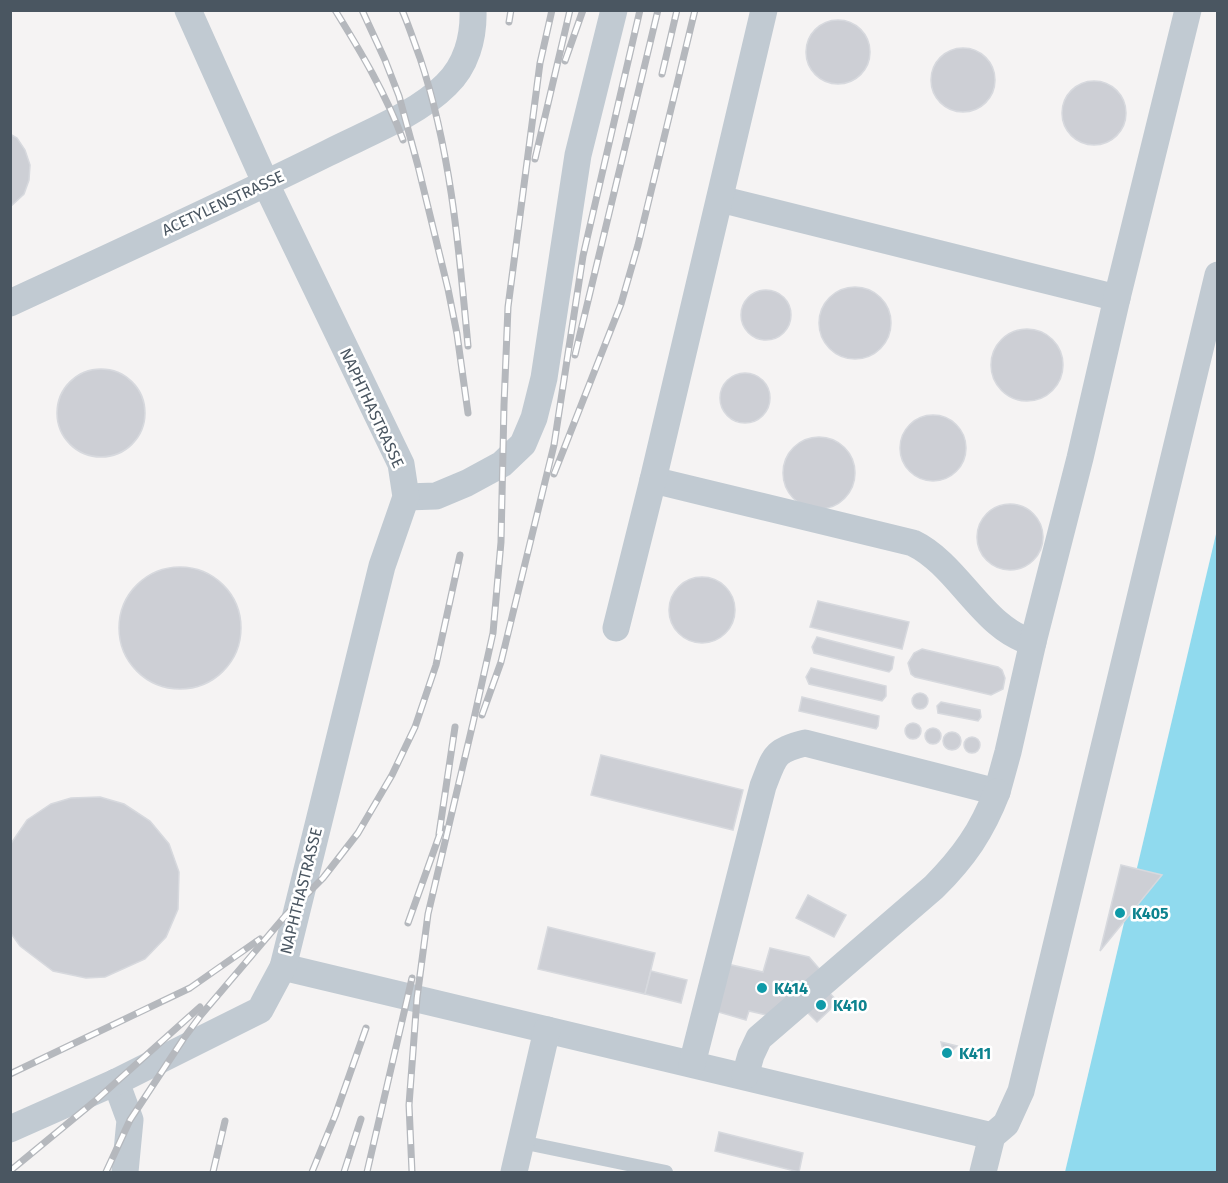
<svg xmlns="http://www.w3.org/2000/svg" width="1228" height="1183" font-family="'Fira Sans',sans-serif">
  <rect width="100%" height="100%" fill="#f5f3f3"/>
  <polygon fill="#90daee" points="1217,530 1217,1172 1065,1172"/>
  <g fill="#cdcfd5" stroke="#d7d9de" stroke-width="1.5">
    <circle cx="838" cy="52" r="32"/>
    <circle cx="963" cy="80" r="32"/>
    <circle cx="1094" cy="113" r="32"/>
    <polygon points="10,134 17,138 25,150 30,165 29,180 24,194 10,207"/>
    <circle cx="855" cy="323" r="36"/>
    <circle cx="766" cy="315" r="25"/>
    <circle cx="1027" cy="365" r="36"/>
    <circle cx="101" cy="413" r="44"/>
    <circle cx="745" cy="398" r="25"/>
    <circle cx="933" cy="448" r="33"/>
    <circle cx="819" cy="473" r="36"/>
    <circle cx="1010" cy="537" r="33"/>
    <circle cx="180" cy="628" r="61"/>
    <circle cx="702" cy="610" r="33"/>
    <polygon points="818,601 909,622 902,649 810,627"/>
    <polygon points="817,637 894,657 892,669 889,672 814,653 812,647"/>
    <polygon points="922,649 998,667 1002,670 1005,678 1003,689 991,695 915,677 911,674 908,663 914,653"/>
    <polygon points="811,668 886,686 886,696 882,701 809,684 806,677"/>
    <circle cx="920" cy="701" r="8"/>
    <polygon points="802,697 879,716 878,726 876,729 799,711"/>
    <polygon points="941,702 980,710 981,717 978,721 938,713 937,706"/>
    <circle cx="913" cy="731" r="8"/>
    <circle cx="933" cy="736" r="8"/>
    <circle cx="952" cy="741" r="9"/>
    <circle cx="972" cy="745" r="8"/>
    <polygon points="601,755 743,790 733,830 591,795"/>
    <polygon points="100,797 124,804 150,821 169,844 179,872 178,909 166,937 145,959 105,977 86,978 53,971 20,946 10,932 10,845 27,820 51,804 71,798"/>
    <polygon points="1121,865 1162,875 1100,951"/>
    <polygon points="808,895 846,915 834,937 796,918"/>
    <polygon points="548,927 655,953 645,994 538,969"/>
    <polygon points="770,948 809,957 822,972 771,1016 749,1011 746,1020 715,1011 727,964 763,972"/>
    <polygon points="651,971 687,980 681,1003 645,994"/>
    <polygon points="825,988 838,1002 817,1022 803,1008"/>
    <polygon points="941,1042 957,1046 945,1058"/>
    <polygon points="719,1132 803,1153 799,1172 715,1151"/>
  </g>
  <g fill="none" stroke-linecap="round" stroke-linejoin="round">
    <polyline stroke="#c1cad2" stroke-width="14" points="521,1142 666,1172"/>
    <g stroke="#c1cad2" stroke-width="27">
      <polyline points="720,199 1117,298"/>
      <path d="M10 303C116 254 223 205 328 153 365 134 416 115 446 85 466 66 474 38 473 10"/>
      <path d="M653 480 913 543C959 565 984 631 1033 642"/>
      <polyline points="406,497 436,496 467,483 502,464 523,444 534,418 544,378 578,155 614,10"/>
      <polyline points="616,628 653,480 764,10"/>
      <polyline points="283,967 992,1136"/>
      <path d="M692 1064 763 786C775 756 773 751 805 743L997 792 1008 752 1033 642 1080 458 1117 298 1188 10"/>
      <path d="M745 1076 751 1055 759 1038 934 887C964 857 982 831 997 792"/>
      <polyline points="116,1082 130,1120 125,1172"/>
      <polyline points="10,1129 116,1082 260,1010 283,967 382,566 406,497 401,464 266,184 188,10"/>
      <polyline points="514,1172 547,1030"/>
      <polyline points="983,1172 992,1136 1006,1124 1021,1091 1218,275"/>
    </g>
    <defs>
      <g id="rail">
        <path d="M335 10C361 52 386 94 403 140"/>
        <polyline points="362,10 385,60 399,96 418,166 448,289 457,334 468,413"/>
        <path d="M402 10C409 26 414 42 420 58 451 151 459 249 468 346"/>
        <polyline points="509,22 511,10"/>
        <polyline points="565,61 583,10"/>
        <polyline points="662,74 677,10"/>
        <polyline points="535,159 570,10"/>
        <polyline points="575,355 658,10"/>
        <polyline points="554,474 621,304 638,245 695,10"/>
        <polyline points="482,715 501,662 554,445 583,256 640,10"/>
        <polyline points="439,834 455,727"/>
        <polyline points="408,923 442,828"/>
        <polyline points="10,1074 190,988 260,939"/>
        <polyline points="10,1171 95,1101 200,1007"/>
        <polyline points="106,1172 130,1120 184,1038 201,1015 286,915 323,878 358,833 392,775 415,727 436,665 460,555"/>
        <polyline points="213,1172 225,1121"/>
        <polyline points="312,1172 335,1116 366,1028"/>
        <polyline points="344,1172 361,1119"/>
        <polyline points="367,1172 412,978"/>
        <polyline points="412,1172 409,1105 417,998 428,914 473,723 493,633 501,542 504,405 508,307 540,63 552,10"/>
      </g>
    </defs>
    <use href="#rail" stroke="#b5b8bd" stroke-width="7"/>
    <use href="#rail" stroke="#fff" stroke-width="4.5" stroke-dasharray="14" stroke-linecap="butt"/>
  </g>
  <g fill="#0f9aa8" stroke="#fff" stroke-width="2">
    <circle cx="1120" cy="913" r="6"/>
    <circle cx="762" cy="988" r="6"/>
    <circle cx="821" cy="1005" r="6"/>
    <circle cx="947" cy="1053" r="6"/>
  </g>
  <g text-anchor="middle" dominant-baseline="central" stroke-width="5" stroke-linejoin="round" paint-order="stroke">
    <g font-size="16" fill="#4a5661" stroke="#fff">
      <text transform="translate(223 203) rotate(-25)">ACETYLENSTRASSE</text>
      <text transform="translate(372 408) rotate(65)">NAPHTHASTRASSE</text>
      <text transform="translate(301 891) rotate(-76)">NAPHTHASTRASSE</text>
    </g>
    <g font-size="16" font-weight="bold" fill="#0d838f" stroke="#fff" text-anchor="start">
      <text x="1132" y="913">K405</text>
      <text x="774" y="988">K414</text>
      <text x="833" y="1005">K410</text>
      <text x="959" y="1053">K411</text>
    </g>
  </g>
  <rect width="1228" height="1183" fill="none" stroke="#4a5661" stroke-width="24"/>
</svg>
